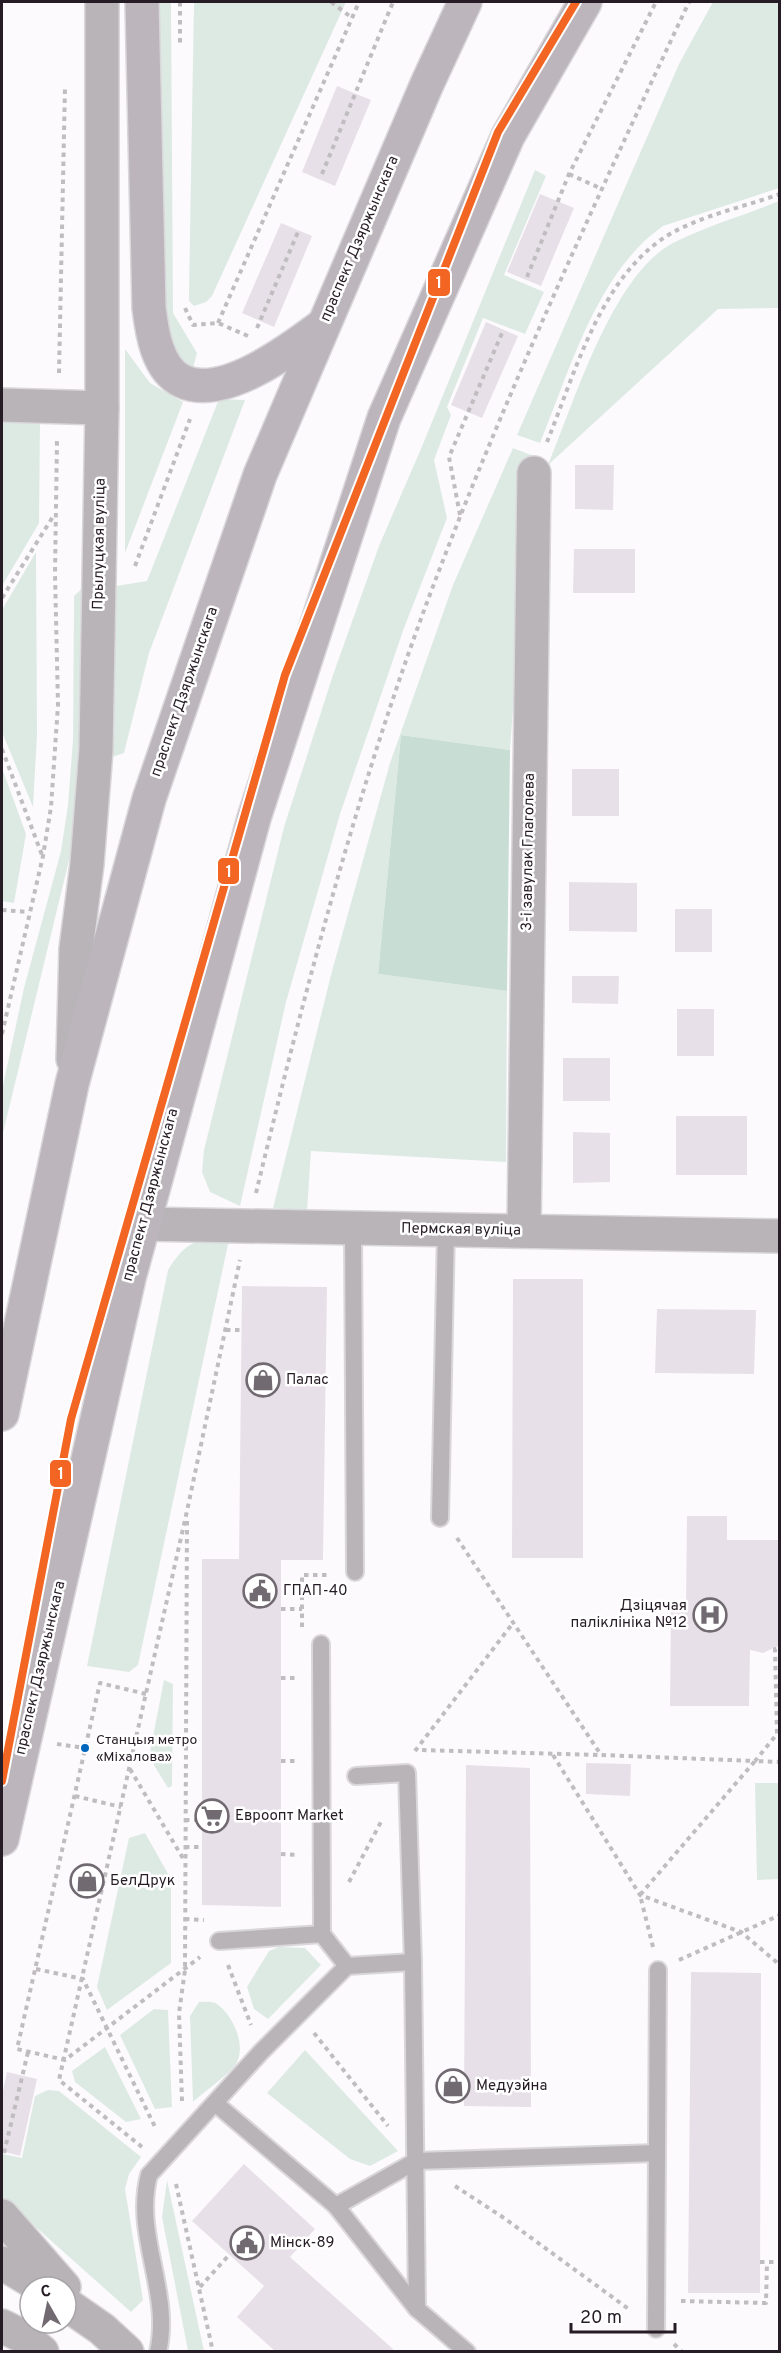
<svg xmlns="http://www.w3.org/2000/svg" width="781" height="2353" font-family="Overpass,sans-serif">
  <rect width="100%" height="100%" fill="#fdfafd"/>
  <g fill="#ddeae4">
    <path d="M159 2H171L173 313 197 353 193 368C174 356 167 339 160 317Z"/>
    <polygon points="194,2 346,2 212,296 206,302 194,306 189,301 189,292"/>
    <path d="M713 2H779V188L663 226C597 272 570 370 540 443L517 435 679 64Z"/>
    <polygon points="535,170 546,176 504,275 544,292 525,334 483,318 447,407 451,415 434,460 447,518 404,628 340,814 286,1002 240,1206 210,1192 202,1172 204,1150 284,827 333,675 379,546 423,444"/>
    <path d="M779 201V308L718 309 548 465C574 403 612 275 673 243 706 226 745 215 779 201Z"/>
    <polygon points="125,349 150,383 183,402 125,553"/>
    <polygon points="219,399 245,400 149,653 124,753 112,757 106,749 116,586 147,581"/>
    <polygon points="2,422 40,423 39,523 2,586"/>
    <polygon points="513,448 531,455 510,750 401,735 378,974 507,991 506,1162 311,1151 307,1211 273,1208 332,971 390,763 453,585"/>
    <polygon points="36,552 37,735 33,807 2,732 2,610"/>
    <polygon points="86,585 79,802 72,848 2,1137 2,1090 24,988 61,851 68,805 73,740 74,596"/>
    <polygon points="2,768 26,834 14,903 2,901"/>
    <path d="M230 1235 138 1665 129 1672 87 1666 168 1270C186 1241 197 1239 230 1235Z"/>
    <polygon points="164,1680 173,1684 172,1786 168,1788 149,1757"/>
    <polygon points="755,1783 779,1783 779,1879 757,1880"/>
    <polygon points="145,1833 171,1879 171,1963 107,2010 97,1987 129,1838"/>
    <polygon points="279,1947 305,1948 321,1965 268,2019 254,2009 247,1987 269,1951"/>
    <path d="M199 2002C204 2002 212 2001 217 2004 233 2015 247 2046 236 2064 228 2075 204 2092 193 2102L190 2016Z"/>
    <polygon points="154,2009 168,2010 172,2107 155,2109 120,2035"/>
    <polygon points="105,2047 141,2119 126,2122 75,2082 72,2071"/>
    <polygon points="305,2050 398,2151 370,2166 350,2159 267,2093"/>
    <polygon points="48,2090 59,2091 141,2157 129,2174 125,2189 143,2300 131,2312 2,2197 2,2154 22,2158 35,2096"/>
    <polygon points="167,2180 204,2351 188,2351 162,2217"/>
  </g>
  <polygon fill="#c8ded4" points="401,735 510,750 507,991 378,974"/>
  <g fill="#e8e0e8">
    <polygon points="337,86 371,100 335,186 302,172"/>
    <polygon points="540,194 574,208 541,286 507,272"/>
    <polygon points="281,223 312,236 274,327 242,313"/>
    <polygon points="486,322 518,336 482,418 451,405"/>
    <polygon points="575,465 614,465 613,510 575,509"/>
    <polygon points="574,549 635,549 635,593 573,593"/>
    <rect x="572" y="769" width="47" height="47"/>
    <polygon points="569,882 637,883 637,932 569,931"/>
    <rect x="675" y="909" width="37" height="43"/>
    <polygon points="572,976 619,976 618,1004 572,1003"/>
    <rect x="677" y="1009" width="37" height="47"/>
    <rect x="563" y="1058" width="47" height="43"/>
    <rect x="676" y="1116" width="71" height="59"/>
    <polygon points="573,1132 610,1133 610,1182 573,1183"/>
    <polygon points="513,1279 583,1279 583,1558 512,1558"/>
    <polygon points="242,1286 327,1287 323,1560 281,1560 281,1907 202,1905 202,1559 239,1559"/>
    <polygon points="657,1309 756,1310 754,1374 655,1373"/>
    <polygon points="687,1516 727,1516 727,1540 780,1540 780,1645 763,1653 750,1650 749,1706 670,1706 671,1605 686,1605"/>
    <polygon points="586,1763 631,1764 630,1796 586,1794"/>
    <polygon points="466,1765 530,1768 531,2107 464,2106"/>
    <polygon points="691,1972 761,1973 760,2293 688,2293"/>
    <polygon points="7,2072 37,2079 20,2156 2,2151 2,2096"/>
    <polygon points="244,2164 315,2229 290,2257 393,2349 391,2352 276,2352 237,2317 264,2286 192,2221"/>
  </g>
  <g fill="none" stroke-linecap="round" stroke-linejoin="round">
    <defs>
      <g id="service">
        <polyline points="353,1228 355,1572"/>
        <polyline points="440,1518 446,1229"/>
        <polyline points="356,1776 407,1773 413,1962 417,2309"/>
        <polyline points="219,1941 322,1934"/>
        <polyline points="347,1966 413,1962"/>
        <polyline points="215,2103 336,2206 417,2309 467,2352"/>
        <polyline points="336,2206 416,2161 657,2153"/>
        <polyline points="656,2329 658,1970"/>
        <path d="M158 2352C172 2292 133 2235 149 2175L261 2052 347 1966 322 1934 321 1644"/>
      </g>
      <g id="minor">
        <polyline points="2,405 102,408"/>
        <polyline points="73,1059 76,949 87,864 96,750 102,408 102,2"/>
        <polyline points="142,1224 780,1236"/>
        <polyline points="524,1231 534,473"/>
      </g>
      <g id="secondary">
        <polyline points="2,2216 64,2287"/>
        <polyline points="2,2263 42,2287"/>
        <polyline points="66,2304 102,2329 127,2352"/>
        <polyline points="2,2326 24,2337 42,2352"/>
      </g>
      <g id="primary">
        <path d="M142 2 149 308C152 332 157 369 182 381 223 401 291 349 322 326"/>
        <polyline points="2,1414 72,1084 149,799 260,475 427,84 465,2"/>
        <polyline points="2,1839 129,1278 254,818 384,418 508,136 585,2"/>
      </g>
    </defs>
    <use href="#service" stroke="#dad7da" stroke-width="20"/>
    <use href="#minor" stroke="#dad7da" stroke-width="36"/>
    <use href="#secondary" stroke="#dad7da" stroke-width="36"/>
    <use href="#primary" stroke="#dad7da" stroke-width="36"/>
    <g stroke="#c0bdc0" stroke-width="4" stroke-dasharray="4.5 4.5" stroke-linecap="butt">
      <polyline points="180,2 180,46"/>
      <polyline points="331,2 351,17"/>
      <polyline points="322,174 393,2"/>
      <polyline points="569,174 602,189"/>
      <polyline points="527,277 569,174 656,2"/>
      <polyline points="185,308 193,325 218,323 248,336"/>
      <polyline points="218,323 359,2"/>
      <polyline points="257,328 298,232"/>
      <polyline points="59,373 65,86"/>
      <path d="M547 442C578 366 605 259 688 225 717 212 749 205 780 194"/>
      <polyline points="460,515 449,457 502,333"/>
      <polyline points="135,566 190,419"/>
      <polyline points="2,598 54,515"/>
      <polyline points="2,749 42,855"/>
      <polyline points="2,910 29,912"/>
      <polyline points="2,1034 43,856 51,807 58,705 55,574 57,440"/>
      <path d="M256 1193C304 994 355 797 426 605 503 399 596 200 689 2"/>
      <polyline points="226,1330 241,1330"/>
      <polyline points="457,1538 601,1755 755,1761 777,1734 775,1649 780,1650"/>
      <polyline points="281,1609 302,1609"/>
      <polyline points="302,1627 302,1575 330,1575"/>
      <polyline points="281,1678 295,1678"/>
      <polyline points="146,1694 100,1683 17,2049 65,2060 200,1957"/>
      <polyline points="57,1744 85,1748"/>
      <polyline points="422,1750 600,1755"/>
      <polyline points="415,1751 513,1623"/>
      <polyline points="553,1755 640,1895 741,1932 780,1965"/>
      <polyline points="281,1761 295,1761"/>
      <polyline points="130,1769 184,1860"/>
      <polyline points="75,1796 121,1807"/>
      <polyline points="185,1820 202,1820"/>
      <polyline points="185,1847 201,1847"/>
      <polyline points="281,1854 298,1855"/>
      <polyline points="349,1882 382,1820"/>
      <polyline points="185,1919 204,1920"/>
      <polyline points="653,1947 640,1895 755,1761 780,1762"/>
      <polyline points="679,1960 780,1915"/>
      <polyline points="228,1965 251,2025"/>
      <polyline points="36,1969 83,1979 156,2129"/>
      <polyline points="314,2033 388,2126"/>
      <polyline points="182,2101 179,2013 185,1970 187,1521"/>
      <polyline points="142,2147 59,2080 187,1511 240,1260"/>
      <polyline points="4,2153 28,2052"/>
      <polyline points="176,2184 213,2352"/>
      <polyline points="455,2186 504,2218 630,2310"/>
      <polyline points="760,2262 780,2262"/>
      <polyline points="200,2287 229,2255"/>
      <polyline points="681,2301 766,2303 767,2262"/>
      <polyline points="674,2344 682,2352"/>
    </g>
    <use href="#service" stroke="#b8b4b8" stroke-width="16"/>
    <use href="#minor" stroke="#b8b4b8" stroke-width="33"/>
    <use href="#secondary" stroke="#b7b3b7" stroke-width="33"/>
    <use href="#primary" stroke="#bcb6bc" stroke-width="33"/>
    <defs>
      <polyline id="metro-1" points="2,1781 71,1419 285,675 498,132 576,2"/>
    </defs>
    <use href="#metro-1" stroke="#fff" stroke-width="12"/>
    <use href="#metro-1" stroke="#f26522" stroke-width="8"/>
  </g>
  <defs>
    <symbol id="shop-ring" viewBox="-11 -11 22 22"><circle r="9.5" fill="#fff" stroke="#716a71" stroke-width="1.5"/><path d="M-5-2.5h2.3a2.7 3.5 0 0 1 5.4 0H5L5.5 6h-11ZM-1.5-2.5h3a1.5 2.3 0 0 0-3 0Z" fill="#716a71"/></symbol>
    <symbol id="civic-ring" viewBox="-11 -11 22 22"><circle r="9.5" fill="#fff" stroke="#716a71" stroke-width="1.5"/><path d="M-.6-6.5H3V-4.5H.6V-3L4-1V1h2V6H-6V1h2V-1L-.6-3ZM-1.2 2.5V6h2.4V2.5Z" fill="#716a71"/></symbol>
    <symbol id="hospital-ring" viewBox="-11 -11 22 22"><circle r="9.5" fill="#fff" stroke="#716a71" stroke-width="1.5"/><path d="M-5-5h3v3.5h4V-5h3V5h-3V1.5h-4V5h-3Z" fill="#716a71"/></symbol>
    <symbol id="supermarket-ring" viewBox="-11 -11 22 22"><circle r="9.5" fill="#fff" stroke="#716a71" stroke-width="1.5"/><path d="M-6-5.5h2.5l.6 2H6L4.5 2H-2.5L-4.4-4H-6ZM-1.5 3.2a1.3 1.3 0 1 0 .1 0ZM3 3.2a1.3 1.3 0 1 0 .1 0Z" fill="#716a71"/></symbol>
  </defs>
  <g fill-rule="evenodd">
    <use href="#shop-ring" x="244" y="1361" width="38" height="38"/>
    <use href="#civic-ring" x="241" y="1572" width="38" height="38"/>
    <use href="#hospital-ring" x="691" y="1596" width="38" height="38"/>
    <use href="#supermarket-ring" x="193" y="1797" width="38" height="38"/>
    <use href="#shop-ring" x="68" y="1862" width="38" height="38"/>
    <use href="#shop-ring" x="434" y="2067" width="38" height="38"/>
    <use href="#civic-ring" x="228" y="2224" width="38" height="38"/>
  </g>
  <circle fill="#0065bd" stroke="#fff" stroke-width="2" cx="85" cy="1748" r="5"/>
  <g text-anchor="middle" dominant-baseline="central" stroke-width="5" stroke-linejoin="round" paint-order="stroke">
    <g font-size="14" fill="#261c25" stroke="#fff" text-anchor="start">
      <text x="96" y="1740">Станцыя метро<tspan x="96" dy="17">«Міхалова»</tspan></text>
    </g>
    <g font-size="15" fill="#261c25" stroke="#fff">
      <text transform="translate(360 239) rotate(-67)">праспект Дзяржынскага</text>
      <text transform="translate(100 544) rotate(-89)">Прылуцкая вуліца</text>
      <text transform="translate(185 692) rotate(-71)">праспект Дзяржынскага</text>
      <text transform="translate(529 852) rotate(-89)">3-і завулак Глаголева</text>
      <text transform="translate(151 1195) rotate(-75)">праспект Дзяржынскага</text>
      <text transform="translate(461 1230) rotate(1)">Пермская вуліца</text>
      <text transform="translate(41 1668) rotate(-77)">праспект Дзяржынскага</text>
    </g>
    <g font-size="15" fill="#261c25" stroke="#fff" text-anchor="start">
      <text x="286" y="1380">Палас</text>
      <text x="283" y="1591">ГПАП-40</text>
      <text x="687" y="1606" text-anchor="end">Дзіцячая<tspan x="687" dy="17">паліклініка №12</tspan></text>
      <text x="235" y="1816">Евроопт Market</text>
      <text x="110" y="1881">БелДрук</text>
      <text x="476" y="2086">Медуэйна</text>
      <text x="270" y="2243">Мінск-89</text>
    </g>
  </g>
  <g stroke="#fff" stroke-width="2">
    <rect x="427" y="268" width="24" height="29" rx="6" fill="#f26522"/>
    <rect x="217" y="857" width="23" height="28" rx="6" fill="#f26522"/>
    <rect x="49" y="1459" width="23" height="29" rx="6" fill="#f26522"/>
  </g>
  <g font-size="16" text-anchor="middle" font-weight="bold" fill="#fff">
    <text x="439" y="288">1</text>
    <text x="229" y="877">1</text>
    <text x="61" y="1479">1</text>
  </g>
  <rect width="781" height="2353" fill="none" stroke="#261c25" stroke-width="6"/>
  <g transform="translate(48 2305) rotate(351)"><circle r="28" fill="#ffffff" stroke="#a8a4a8" stroke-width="1.5"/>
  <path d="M0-4.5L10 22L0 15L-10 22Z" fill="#716a71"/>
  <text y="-9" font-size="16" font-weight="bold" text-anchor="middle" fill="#261c25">С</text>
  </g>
  <path d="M571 2323v9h104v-9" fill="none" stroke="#261c25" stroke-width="3"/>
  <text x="580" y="2323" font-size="18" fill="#261c25" stroke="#ffffff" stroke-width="4.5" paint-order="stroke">20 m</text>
</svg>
